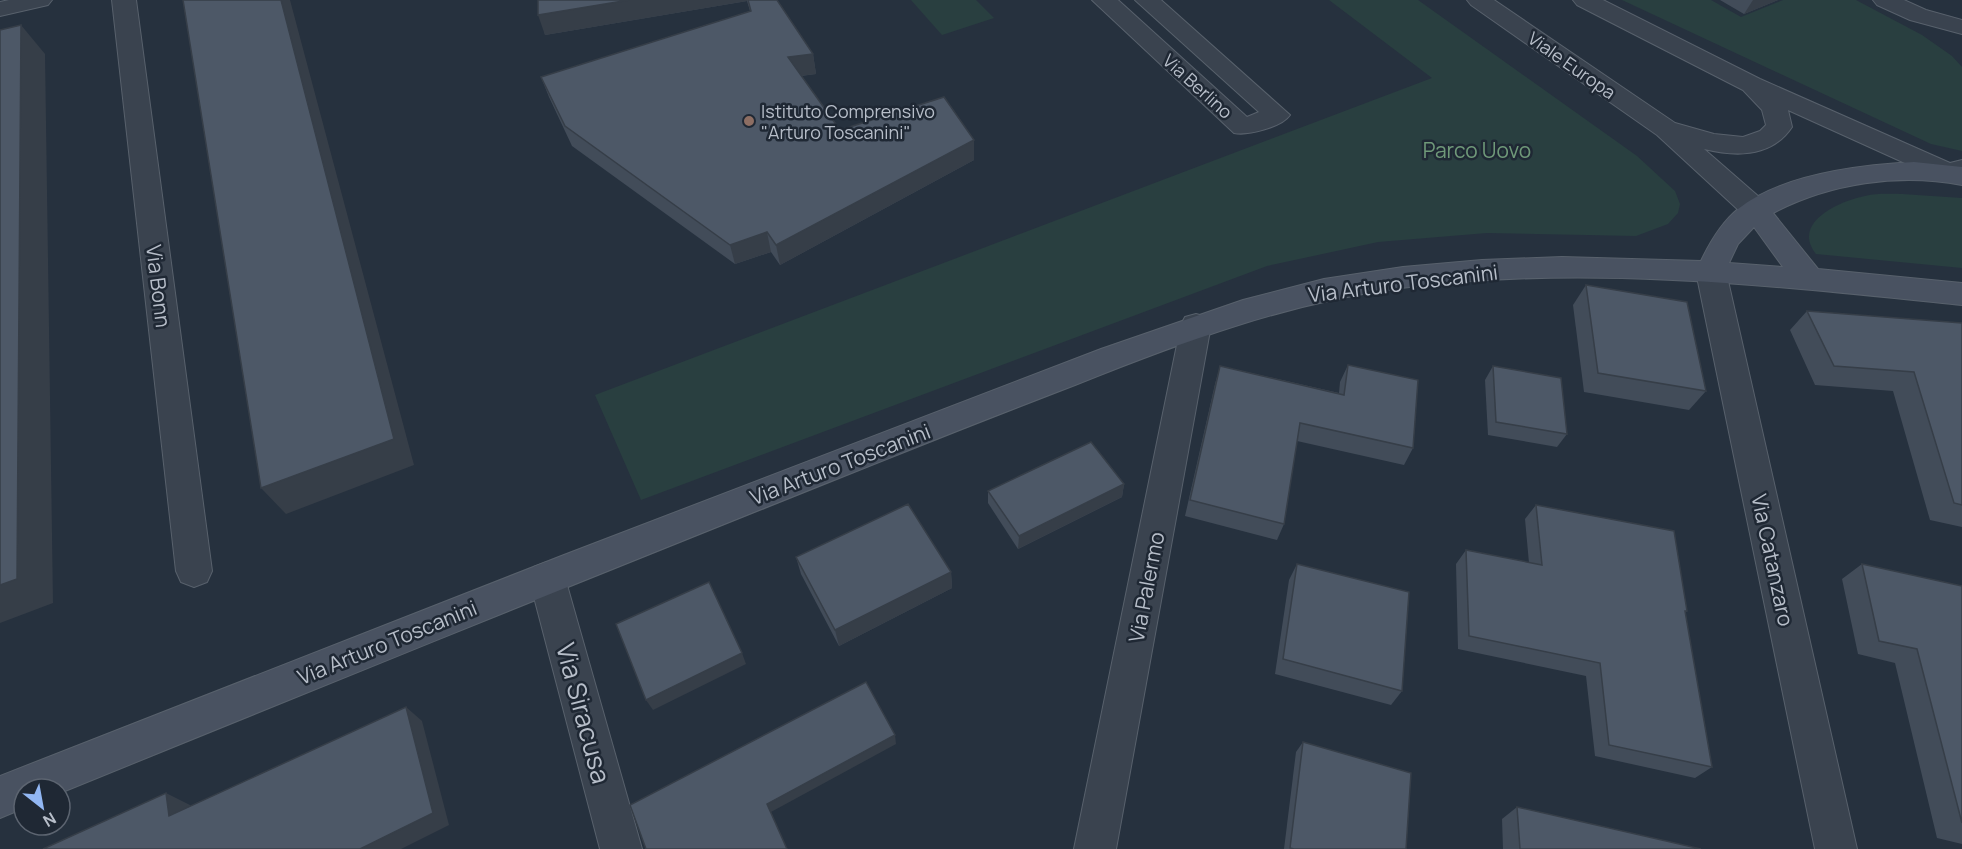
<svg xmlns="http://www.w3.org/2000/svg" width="1962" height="849" font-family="Manrope,sans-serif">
  <rect width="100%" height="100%" fill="#26313e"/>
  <g fill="#293f40">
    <polygon points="911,0 976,0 994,18 942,35"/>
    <polygon points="1329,0 1418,0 1637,156 1675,191 1680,204 1678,213 1668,224 1636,236 1487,233 1378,242 1267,266 641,500 595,395 1432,78"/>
    <polygon points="1622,0 1711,0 1741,17 1783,0 1856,0 1922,35 1952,56 1962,67 1962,151 1931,144"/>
    <path d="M1902 194 1962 198V268L1816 254C1791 223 1839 201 1865 196 1877 193 1890 194 1902 194Z"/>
  </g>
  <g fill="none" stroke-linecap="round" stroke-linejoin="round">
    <defs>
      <g id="street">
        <polygon points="9,0 52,0 48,5 0,16 0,2"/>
        <polygon points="112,0 136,0 212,571 207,582 194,587 181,582 176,571"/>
        <path d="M1092 0H1118L1247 117 1259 112 1135 0H1161L1290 115C1282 127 1247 136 1234 133Z"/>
        <path d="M1467 0H1494L1675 123 1714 134 1743 137 1760 131 1766 125 1762 110 1743 90 1577 5 1573 0H1603L1760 79 1950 163 1962 160V178L1948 181 1938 178 1788 110 1792 127C1772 157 1736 157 1704 149L1766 203 1770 210 1766 217 1756 219 1746 217 1657 135 1471 5Z"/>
        <polygon points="1873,0 1904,0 1926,10 1962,20 1962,34 1910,20 1877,5"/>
        <polygon points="1711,262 1721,265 1726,272 1857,849 1815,849 1696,272 1701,265"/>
        <polygon points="1196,314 1207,317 1211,325 1116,849 1074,849 1181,325 1185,317"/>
        <polygon points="547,562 560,567 565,578 642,849 600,849 529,578 534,567"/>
      </g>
      <path id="secondary" d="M1914 162 1962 167V185C1899 173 1830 183 1773 213L1818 269 1962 283V305C1777 286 1587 264 1401 288 1287 303 1182 342 1075 385 1010 410 944 436 879 462 605 571 333 682 60 793V789H24V808L0 818V776L564 555 1101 349 1243 300 1324 279 1403 267 1482 260 1562 257 1701 261C1710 242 1721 223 1738 209 1782 174 1860 165 1914 162ZM1754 227 1783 267 1729 263 1738 244Z"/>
    </defs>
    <use href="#street" stroke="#58616c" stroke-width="2"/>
    <use href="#secondary" stroke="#58616c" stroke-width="2"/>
    <use href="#street" fill="#3a434f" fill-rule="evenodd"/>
    <use href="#secondary" fill="#495261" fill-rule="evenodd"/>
  </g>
  <g fill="#424c59">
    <polygon points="538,0 777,0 813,54 816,74 801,76 840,130 974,140 974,160 780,265 771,252 735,264 572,146 549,97 541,77 750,11 747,1 545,35"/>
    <polygon points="1720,0 1778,0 1744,14"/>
    <polygon points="1586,285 1706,391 1689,410 1584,392 1573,305"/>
    <polygon points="1807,311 1962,323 1962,527 1930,520 1893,391 1815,385 1790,330"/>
    <polygon points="1348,365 1413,448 1404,465 1297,441 1284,524 1277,540 1185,516 1215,384 1220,366 1339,393 1340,382"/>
    <polygon points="1493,366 1567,434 1557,447 1488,435 1485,380"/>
    <polygon points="1124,484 1122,497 1018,549 988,503 988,491"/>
    <polygon points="1536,505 1687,611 1685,613 1712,767 1695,778 1595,756 1586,676 1458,649 1456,564 1466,550 1529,563 1525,519"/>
    <polygon points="796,557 951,572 952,588 839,646 801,574"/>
    <polygon points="1297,564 1402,691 1391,705 1275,674 1289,580"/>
    <polygon points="1862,564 1962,586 1962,844 1937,838 1895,663 1858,654 1842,579"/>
    <polygon points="1303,742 1406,849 1284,849 1296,752"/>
    <polygon points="1517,807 1701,849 1503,849 1502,819"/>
  </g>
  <g fill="#363e48">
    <polygon points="281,0 290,0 414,465 286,514 261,488"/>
    <polygon points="629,0 747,0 747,1 545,35 538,15"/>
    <polygon points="1753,0 1778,0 1744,14"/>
    <polygon points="21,25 45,54 53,603 0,623 0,585"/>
    <polygon points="813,54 816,74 791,77 788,57"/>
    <polygon points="974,140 974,160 780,265 776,245"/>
    <polygon points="767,232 771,252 735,264 730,245"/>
    <polygon points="1124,484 1122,497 1018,549 1019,536"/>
    <polygon points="951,572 952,588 839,646 835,630"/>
    <polygon points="742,653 746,664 653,710 646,700"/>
    <polygon points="406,707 422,721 449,825 401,849 360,849"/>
    <polygon points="895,735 896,744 771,812 787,849 767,804"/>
    <polygon points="166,793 190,805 193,828 169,816"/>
  </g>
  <g fill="#4d5867" stroke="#363e48" stroke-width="1.5">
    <polygon points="183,0 281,0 394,439 261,488"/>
    <polygon points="538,0 629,0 538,15"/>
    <polygon points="748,0 777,0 813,54 788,57 840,130 944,97 974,140 776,245 767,232 730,245 565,126 541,77 751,11"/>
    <polygon points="21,25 17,579 0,585 0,30"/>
    <polygon points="1586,285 1687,302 1706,391 1598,373"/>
    <polygon points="1807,311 1962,323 1962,505 1954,503 1914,372 1834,366"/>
    <polygon points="1348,365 1418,380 1413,448 1300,423 1284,524 1190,500 1220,366 1344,395"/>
    <polygon points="1493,366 1561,378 1567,434 1496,422"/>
    <polygon points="1091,442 1124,484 1019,536 988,491"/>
    <polygon points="908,504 951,572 835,630 796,557"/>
    <polygon points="1536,505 1674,531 1687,611 1685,611 1712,767 1609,745 1600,663 1469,636 1466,550 1542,565"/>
    <polygon points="1297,564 1409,592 1402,691 1283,659"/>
    <polygon points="1862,564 1962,586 1962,823 1917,649 1879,641"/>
    <polygon points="709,582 742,653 646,700 616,624"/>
    <polygon points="866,682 895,735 767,804 787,849 646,849 630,805"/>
    <polygon points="406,707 433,813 360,849 43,849 166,793 169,816"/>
    <polygon points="1303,742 1411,773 1406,849 1294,849 1290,848"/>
    <polygon points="1517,807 1701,849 1520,849"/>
  </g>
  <circle fill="#8d6e63" stroke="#1f2834" stroke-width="2" cx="749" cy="121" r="6"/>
  <g text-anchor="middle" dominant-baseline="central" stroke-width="5" stroke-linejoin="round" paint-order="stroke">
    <g font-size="18" fill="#b7bec9" stroke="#1f2834">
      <text transform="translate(1572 65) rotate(35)">Viale Europa</text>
      <text transform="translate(1198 86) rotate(42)">Via Berlino</text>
    </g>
    <g font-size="18" fill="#b7bec9" stroke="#1f2834" text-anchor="start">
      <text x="761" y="111">Istituto Comprensivo<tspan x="761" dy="21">"Arturo Toscanini"</tspan></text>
    </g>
    <g font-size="21" fill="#6f9979" stroke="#1f2834">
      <text x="1477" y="150">Parco Uovo</text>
    </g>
    <g font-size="21" fill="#b7bec9" stroke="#1f2834">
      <text transform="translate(1403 283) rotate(-7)">Via Arturo Toscanini</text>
      <text transform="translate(159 286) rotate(83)">Via Bonn</text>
      <text transform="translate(840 464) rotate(-21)">Via Arturo Toscanini</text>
      <text transform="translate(1773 560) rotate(78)">Via Catanzaro</text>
      <text transform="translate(1146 587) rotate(-79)">Via Palermo</text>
      <text transform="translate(387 642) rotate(-22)">Via Arturo Toscanini</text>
    </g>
    <g font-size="26" fill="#b7bec9" stroke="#1f2834">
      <text transform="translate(584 713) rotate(75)">Via Siracusa</text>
    </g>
  </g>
  <g transform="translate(42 807) rotate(149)"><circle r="28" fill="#1f2834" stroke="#5c6470" stroke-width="1.5"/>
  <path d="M0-4.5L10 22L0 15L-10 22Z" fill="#92b7f3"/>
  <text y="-9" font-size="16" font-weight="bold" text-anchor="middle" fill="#b7bec9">N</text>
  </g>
</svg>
